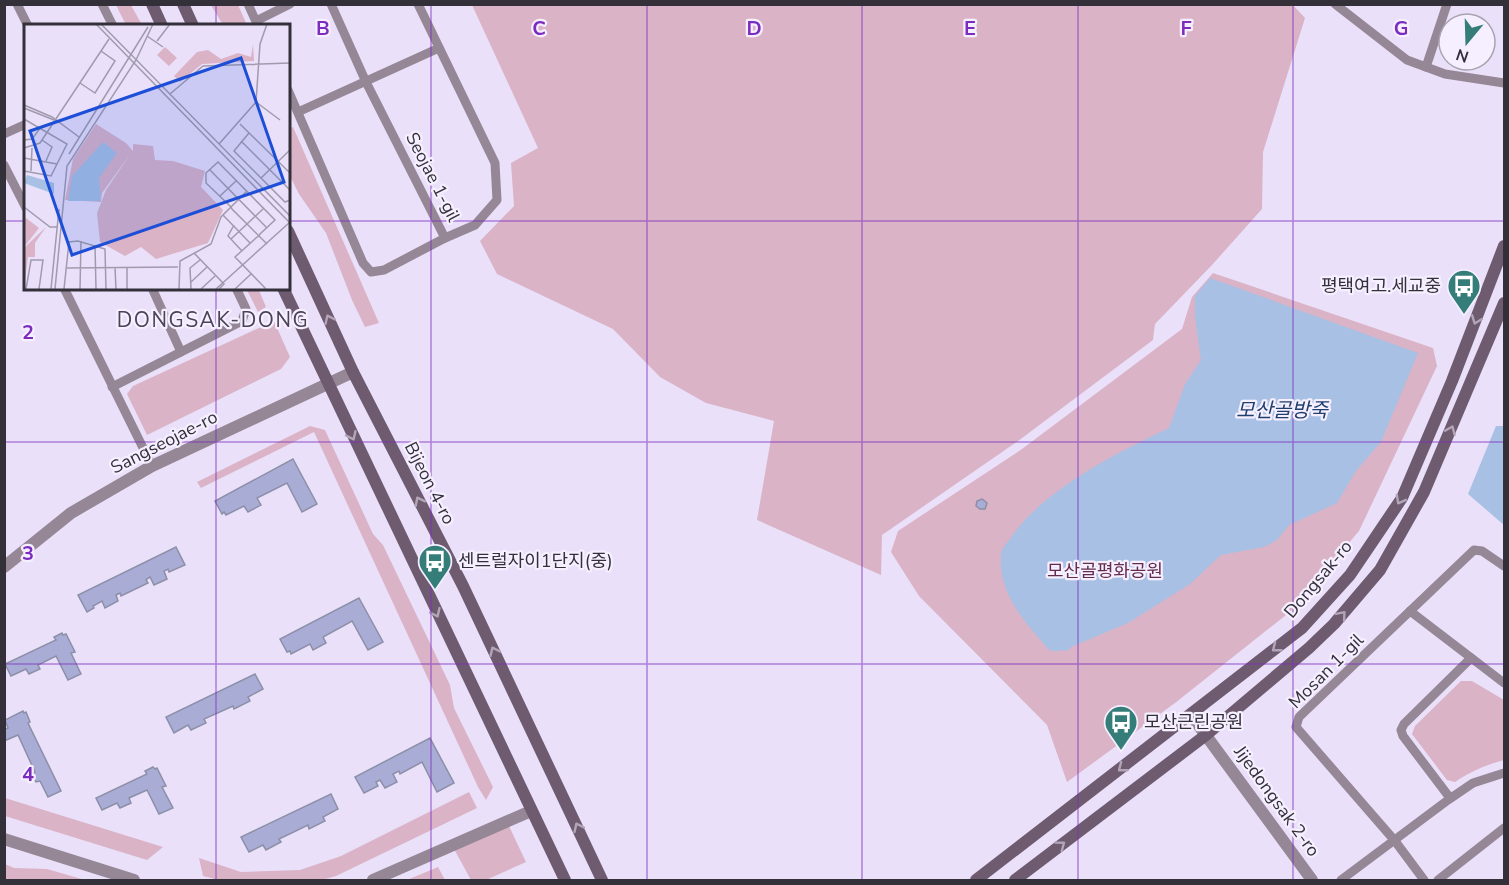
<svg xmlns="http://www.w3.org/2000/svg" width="1509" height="885" font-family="'Nunito Sans','Noto Sans KR',sans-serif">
  <rect width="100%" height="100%" fill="#eae0fa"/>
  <g fill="#dab3c6">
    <polygon points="1292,4 1305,18 1263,152 1262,209 1212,265 1155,324 1153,340 1018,441 882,535 881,575 757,520 774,421 706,403 660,377 613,329 497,274 480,241 514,206 511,163 538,148 472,5"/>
    <polygon points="116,5 131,5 142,25 126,25"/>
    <polygon points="211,5 238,5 247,25 223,25"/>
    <polygon points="293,127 379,323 365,327 352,300 326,233 299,194 288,172 288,129"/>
    <polygon points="1213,273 1433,348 1437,366 1359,531 1291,611 1175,703 1067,782 1047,725 919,596 891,552 898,531 1022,449 1182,329 1192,297"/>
    <polygon points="246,288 258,288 266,307 258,312"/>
    <polygon points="274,321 290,357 281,369 147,435 127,394 133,386"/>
    <polygon points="310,426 325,430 373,534 383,545 450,685 454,708 493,787 486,800 478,787 314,432 201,488 197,482"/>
    <path d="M1461 681H1472L1504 700V760C1486 765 1471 771 1455 782L1447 780 1412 734 1415 726Z"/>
    <polygon points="469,792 477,808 336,876 322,880 219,880 203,876 199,858 241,872 300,870 341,856"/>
    <polygon points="4,798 5,798 163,847 147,860 5,816"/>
    <polygon points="508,824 526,862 486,880 471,880 454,849"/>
    <polygon points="5,864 14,868 47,869 85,880 5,880"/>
    <polygon points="438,867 445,880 407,880"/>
  </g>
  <g fill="#a7c0e4">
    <path d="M1210 278 1418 353 1381 442 1356 471 1337 503 1289 525 1277 540 1264 547 1221 555 1190 584 1128 623 1071 647 1069 650 1055 651 1049 650C1025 622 998 594 1001 555 1001 549 1006 544 1010 539 1041 491 1118 452 1169 428L1185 384 1201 360 1195 317V296Z"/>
    <polygon points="1496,426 1504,426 1504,525 1468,494"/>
  </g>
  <g fill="#a9add5" stroke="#8c8fa7" stroke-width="1.5">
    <polygon points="293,459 317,504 302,512 287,483 257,498 261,505 248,512 244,506 226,515 224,512 222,514 215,501"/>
    <polygon points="982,499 987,503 985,509 980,509 976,506 977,501"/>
    <polygon points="176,547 185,565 169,572 168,569 164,571 167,579 154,585 150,577 146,580 148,583 121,596 120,593 116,595 118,601 105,608 102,601 93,606 94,608 87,612 78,595"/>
    <polygon points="359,598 383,642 368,650 352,621 323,637 326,643 313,650 310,644 291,654 290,651 287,652 280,639"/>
    <polygon points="62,633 63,635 66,634 75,652 71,653 81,674 68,680 56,656 38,665 40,669 29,674 26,669 11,676 5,664 56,640 54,637"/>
    <polygon points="255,674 263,689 248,697 250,701 234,709 233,706 204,719 206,723 191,730 188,725 174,733 166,717"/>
    <polygon points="23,711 24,713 26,712 30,722 28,723 61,791 48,797 40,781 36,782 32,774 35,772 18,735 4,741 4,730 8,728 5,720"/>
    <polygon points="430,738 454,783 437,792 422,762 400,774 399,771 393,774 397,782 385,788 380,780 376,782 378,786 364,793 355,777"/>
    <polygon points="153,767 155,769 157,768 166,786 162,787 173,808 159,814 147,790 129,798 131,803 120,808 117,803 102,810 96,798 147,774 145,771"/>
    <polygon points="331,794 338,809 323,817 325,821 309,829 308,825 279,839 281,842 266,850 263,845 249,852 241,837"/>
  </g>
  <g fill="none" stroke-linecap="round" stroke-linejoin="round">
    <g stroke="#958795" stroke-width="9">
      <polyline points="17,4 28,26"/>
      <polyline points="102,4 113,26"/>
      <polyline points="248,4 258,26"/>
      <polyline points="331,4 366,82 445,238"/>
      <polyline points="1335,4 1407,60 1445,74 1504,83"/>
      <polyline points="256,21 290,4"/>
      <polyline points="1426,67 1447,4"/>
      <polyline points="288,90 363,263 371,272 384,270 445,238 475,225 497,200 495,163 418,4"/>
      <polyline points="298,112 439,48"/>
      <polyline points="4,134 26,124"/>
      <polyline points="4,165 26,208"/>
      <polyline points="64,288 152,466"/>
      <polyline points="152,288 181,352"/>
      <polyline points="112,387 242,321 246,309 236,288"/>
      <polyline points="1410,611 1504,683"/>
      <polyline points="1450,798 1403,736 1401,730 1404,724 1471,658"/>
      <polyline points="1341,880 1448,800 1473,783 1504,773"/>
      <polyline points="1424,880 1395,841 1296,727 1299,717 1474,550 1482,551 1504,566"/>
      <polyline points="1438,880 1504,828"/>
    </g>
    <g stroke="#958795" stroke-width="12">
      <polyline points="4,567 71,513 152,466 353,372"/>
      <polyline points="1191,715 1312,880"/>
      <polyline points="4,839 134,880"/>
      <polyline points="373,880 531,811"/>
    </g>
    <g stroke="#6f5b6f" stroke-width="12">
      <polyline points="152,4 162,26"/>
      <polyline points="183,4 193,26"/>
      <polyline points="288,231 353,372 463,586 602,880"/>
      <polyline points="283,288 565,880"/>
      <polyline points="976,880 1302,628 1350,575 1402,498 1452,381 1504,246"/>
      <polyline points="1015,880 1206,735 1309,648 1334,624 1380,570 1424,492 1504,303"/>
    </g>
  </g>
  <defs><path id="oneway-chevron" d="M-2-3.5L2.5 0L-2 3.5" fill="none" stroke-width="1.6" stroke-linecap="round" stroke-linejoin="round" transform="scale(1.5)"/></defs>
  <g stroke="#b2a5b7">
    <use href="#oneway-chevron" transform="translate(329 319) rotate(-115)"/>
    <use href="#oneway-chevron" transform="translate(1476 320) rotate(111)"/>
    <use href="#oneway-chevron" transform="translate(1451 430) rotate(-67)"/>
    <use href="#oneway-chevron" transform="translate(352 436) rotate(65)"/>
    <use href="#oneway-chevron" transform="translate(1400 500) rotate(119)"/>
    <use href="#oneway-chevron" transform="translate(419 501) rotate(-117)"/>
    <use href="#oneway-chevron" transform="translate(436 613) rotate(65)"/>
    <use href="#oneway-chevron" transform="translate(1342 615) rotate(-50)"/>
    <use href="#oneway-chevron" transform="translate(1276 648) rotate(142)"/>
    <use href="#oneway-chevron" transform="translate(494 651) rotate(-115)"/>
    <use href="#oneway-chevron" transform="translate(1122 768) rotate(142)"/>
    <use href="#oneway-chevron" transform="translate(578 827) rotate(-115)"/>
    <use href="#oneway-chevron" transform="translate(1061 845) rotate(-37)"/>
  </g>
  <path fill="none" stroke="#7b2cbf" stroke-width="1.5" stroke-opacity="0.55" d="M216 4V26M431 4V880M647 4V880M862 4V880M1078 4V880M1293 4V880M4 221H26M288 221H1504M216 288V880M4 442H1504M4 664H1504"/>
  <defs>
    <symbol id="bus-pin" viewBox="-11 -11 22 30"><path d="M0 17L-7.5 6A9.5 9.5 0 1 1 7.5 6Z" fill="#357d78" stroke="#f5efff"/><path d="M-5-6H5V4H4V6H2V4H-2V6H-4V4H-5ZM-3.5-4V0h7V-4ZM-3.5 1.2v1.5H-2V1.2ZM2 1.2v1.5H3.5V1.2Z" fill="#fff"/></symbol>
  </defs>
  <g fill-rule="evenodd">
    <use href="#bus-pin" x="1445" y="267" width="38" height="52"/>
    <use href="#bus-pin" x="416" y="542" width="38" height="52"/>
    <use href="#bus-pin" x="1102" y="703" width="38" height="52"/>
  </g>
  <g text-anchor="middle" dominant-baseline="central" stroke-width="4.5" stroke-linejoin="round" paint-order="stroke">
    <g font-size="18" fill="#34303a" stroke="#f5efff">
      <text transform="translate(433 177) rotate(63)">Seojae 1-gil</text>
      <text transform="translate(164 442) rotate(-27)">Sangseojae-ro</text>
      <text transform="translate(430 483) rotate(63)">Bijeon 4-ro</text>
      <text transform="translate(1318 579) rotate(-50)">Dongsak-ro</text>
      <text transform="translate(1326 671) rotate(-45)">Mosan 1-gil</text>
      <text transform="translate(1277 801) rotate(54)">Jijedongsak 2-ro</text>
    </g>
    <g font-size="18" fill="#34303a" stroke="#f5efff" text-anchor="start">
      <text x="1441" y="286" text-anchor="end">평택여고.세교중</text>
      <text x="458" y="561">센트럴자이1단지(중)</text>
      <text x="1144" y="722">모산근린공원</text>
    </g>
    <g font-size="18" fill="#632c4a" stroke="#f5efff">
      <text x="1105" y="571">모산골평화공원</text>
    </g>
    <g font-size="20" font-style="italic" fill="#1f3f6d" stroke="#f5efff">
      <text x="1282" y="410">모산골방죽</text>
    </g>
    <g font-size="21" letter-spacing="1.5" fill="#4a4257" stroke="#f5efff">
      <text x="213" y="320">DONGSAK-DONG</text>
    </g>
  </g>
  <g transform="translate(24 24)">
    <rect width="266" height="266" fill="#eae0fa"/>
    <path d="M229 20 230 37 178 40 156 58 150 52 173 28 184 26 197 35 214 29 227 33ZM141 23 153 34 145 42 133 31ZM72 100 102 119 109 127V120L129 122 131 136 149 137 181 147 177 163 199 186 184 219 132 235 117 223 101 232 76 218 73 189 82 166 107 129 78 169 77 178 41 176 49 135ZM2 194 15 204 0 223V197ZM22 203 11 219V233H4L0 264V224Z" fill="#dab3c6"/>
    <path d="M79 118 93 129 75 154 77 177H44L48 152ZM3 151 30 159V170L0 159Z" fill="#a7c0e4"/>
    <path fill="none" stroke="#a19aad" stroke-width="1.5" d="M72 0 266 199M77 0 266 192M123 12 139 23M133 17 146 0M56 59 71 69 91 37 77 27M146 70 179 42 266 39M232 78 256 96M0 81 28 93 55 113M0 84 30 96M0 95 43 120 27 152 0 147M216 100 266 149M225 109 210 127 261 178 266 176M0 116 8 115 17 103M18 116 28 123 22 137M217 117 266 166M195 120 232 78 236 20 243 0M0 124 16 119 85 15M45 130 124 3M0 134 33 140M186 146 243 204M7 147 8 124M237 154 266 126M196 172 212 157M0 183 26 203H34M199 191 226 219M210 201 204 212 218 227M207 215 239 185M71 221 72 265M170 229 200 260 195 265M91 243 92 265M103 243V265M43 244 154 243M167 258 183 243M2 265 7 236H19L15 265M27 265 35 185M31 265 43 142 112 36 129 0M40 265 45 218 54 217 81 225 82 265M56 265 57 217M155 265 156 237 187 220 197 193 223 167M167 265 166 244 176 236M177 265 191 252M192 265 266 198M211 265 227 250M242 265 211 233 233 213 235 212 236 210 251 196 194 138 182 149V159L207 183 208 185 243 220"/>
    <path fill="#1d4ed8" fill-opacity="0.15" stroke="#1d4ed8" stroke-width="3" d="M217 34 260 158 48 231 6 107Z"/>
    <rect width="266" height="266" fill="none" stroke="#34303a" stroke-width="3"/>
  </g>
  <g font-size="20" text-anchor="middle" font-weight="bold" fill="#7b2cbf" stroke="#f5efff" stroke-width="4.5" stroke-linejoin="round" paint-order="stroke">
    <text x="323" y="35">B</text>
    <text x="539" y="35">C</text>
    <text x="754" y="35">D</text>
    <text x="970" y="35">E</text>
    <text x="1186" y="35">F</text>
    <text x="1401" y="35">G</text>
    <text x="28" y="339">2</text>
    <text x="28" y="560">3</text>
    <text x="28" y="781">4</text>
  </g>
  <rect width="1509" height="885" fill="none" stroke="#34303a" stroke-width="12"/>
  <g transform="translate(1467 42) rotate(199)"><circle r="28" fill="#f5efff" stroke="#a8a3b0" stroke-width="1.5"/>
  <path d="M0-4.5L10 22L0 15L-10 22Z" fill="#357d78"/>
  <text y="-9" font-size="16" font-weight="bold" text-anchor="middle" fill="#34303a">N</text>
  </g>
</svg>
